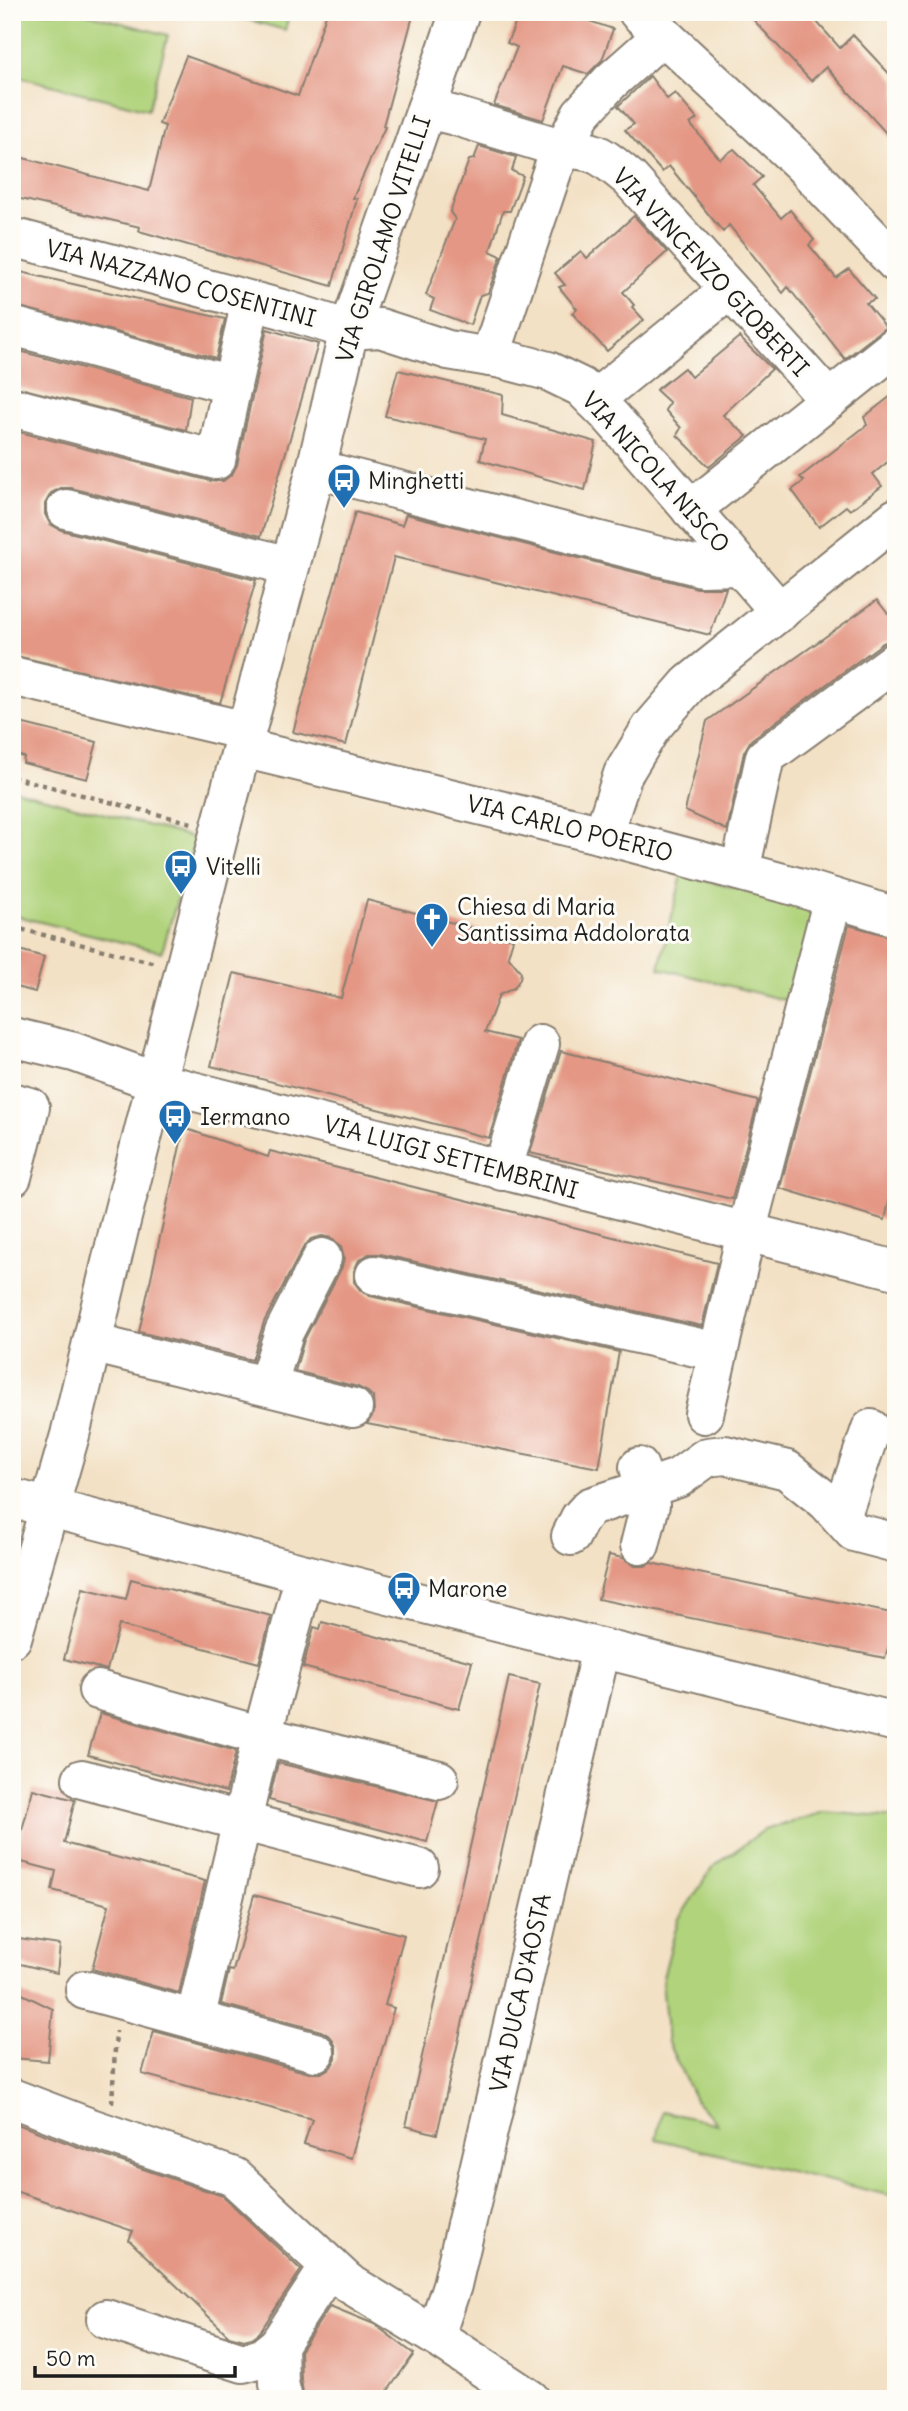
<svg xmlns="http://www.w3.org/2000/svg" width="908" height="2411" font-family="Delius,sans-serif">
  <rect width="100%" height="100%" fill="#fdfcf7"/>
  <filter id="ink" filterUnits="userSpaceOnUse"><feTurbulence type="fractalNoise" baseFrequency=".0143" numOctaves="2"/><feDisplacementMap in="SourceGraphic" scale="14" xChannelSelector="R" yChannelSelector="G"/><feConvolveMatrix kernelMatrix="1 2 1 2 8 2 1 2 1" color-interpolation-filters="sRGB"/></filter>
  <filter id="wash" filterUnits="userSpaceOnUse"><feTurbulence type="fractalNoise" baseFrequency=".00686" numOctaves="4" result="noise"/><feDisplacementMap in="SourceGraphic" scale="28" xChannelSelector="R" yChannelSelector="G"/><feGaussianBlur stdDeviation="1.57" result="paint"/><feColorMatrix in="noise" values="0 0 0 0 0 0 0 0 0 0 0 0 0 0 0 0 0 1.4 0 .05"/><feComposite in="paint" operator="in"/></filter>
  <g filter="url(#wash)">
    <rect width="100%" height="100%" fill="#f3e1c5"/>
    <g fill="#b0d37b" stroke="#66784c" stroke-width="2">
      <polygon points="12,12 80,12 168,35 148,110 12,75"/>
      <polygon points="220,12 290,12 285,30"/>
      <polygon points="12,789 195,838 162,952 12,915"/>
      <polygon points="682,875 820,908 792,1002 659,968"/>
      <polygon points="824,1812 896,1818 896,2197 656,2139 662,2111 717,2124 695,2100 668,2043 662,1981 678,1920 713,1867 764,1830"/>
    </g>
    <g id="blocks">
      <g fill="#e49784">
        <polygon points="327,12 414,12 383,126 385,127 353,198 357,199 332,286 139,231 140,227 12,197 12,155 149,191 165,126 159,124 186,56 298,96"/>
        <polygon points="520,12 563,12 613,29 602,60 588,74 563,66 543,120 494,105 517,47 507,43"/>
        <polygon points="746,12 808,12 840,48 853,35 896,81 896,144 826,67 811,81"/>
        <polygon points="650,76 667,99 675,93 697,119 690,124 720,159 734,149 762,177 753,185 781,218 790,210 814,240 809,245 836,278 849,269 875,299 866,303 886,327 845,359 788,287 783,293 729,225 723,232 669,166 662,172 625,130 634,124 618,106"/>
        <polygon points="479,146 516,157 512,171 523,176 510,211 503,211 490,251 501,256 488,293 480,295 470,325 430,310 434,299 426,295 455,219 450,212 469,160 474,159"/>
        <polygon points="634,216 667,252 623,292 634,305 632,307 644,320 607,351 572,313 577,309 559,287 565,285 555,273 581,251 587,258"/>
        <polygon points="12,270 225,319 216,358 12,305"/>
        <polygon points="267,329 318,344 261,536 71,488 61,488 51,493 45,504 45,514 50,524 61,530 256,580 220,703 12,655 12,430 211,481 223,481 232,474 237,465"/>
        <polygon points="739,337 772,369 723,415 747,436 709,467 677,435 681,428 665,410 670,403 656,390 684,368 691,377"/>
        <polygon points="12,349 191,397 186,430 12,386"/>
        <polygon points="398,370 503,395 502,415 596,442 585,490 480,460 485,439 385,416"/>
        <polygon points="896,392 896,455 873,474 882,486 850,510 846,506 819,527 792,490 804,481 800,477 867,425 864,417"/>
        <polygon points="355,512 402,525 406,514 697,588 726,588 710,635 394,557 346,745 293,732"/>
        <polygon points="877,600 896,624 896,639 883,643 751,740 744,752 727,830 685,811 707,721"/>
        <polygon points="12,721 97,742 87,779 23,763 24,757 12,754"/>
        <polygon points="367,900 513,939 508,956 521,972 520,979 514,988 499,995 485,1032 518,1040 489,1138 211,1066 234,973 341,998"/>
        <polygon points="849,925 896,938 896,1169 885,1220 780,1188"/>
        <polygon points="12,948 44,957 35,992 12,986"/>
        <polygon points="561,1051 758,1101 732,1199 530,1153"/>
        <polygon points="184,1128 268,1157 270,1151 717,1263 702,1326 380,1254 369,1254 359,1260 354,1271 354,1282 361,1291 370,1296 619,1352 599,1468 367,1424 374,1413 373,1397 368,1392 358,1387 295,1371 304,1340 342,1267 344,1258 341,1247 331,1238 322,1236 311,1239 303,1248 264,1322 252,1360 139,1332"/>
        <polygon points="609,1555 623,1558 635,1566 645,1566 651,1563 896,1614 896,1622 885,1658 598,1599"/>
        <polygon points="131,1579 271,1616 259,1663 119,1625 107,1670 64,1659 83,1588 126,1599"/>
        <polygon points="322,1622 472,1662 459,1709 303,1667 314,1627 320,1629"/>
        <polygon points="509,1677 540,1684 437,2134 406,2126"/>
        <polygon points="100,1713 236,1751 226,1792 88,1755"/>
        <polygon points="278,1763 438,1801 427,1842 269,1800"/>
        <polygon points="33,1789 75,1800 64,1843 205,1881 179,1993 92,1969 109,1905 52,1890 56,1871 14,1860"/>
        <polygon points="254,1895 404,1935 385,2005 394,2008 351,2158 304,2144 312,2119 142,2074 154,2031 309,2073 321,2073 331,2067 336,2058 336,2047 331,2037 321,2031 221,2004 229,1970 233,1971"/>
        <polygon points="12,1938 60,1945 57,1973 12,1962"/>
        <polygon points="12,1989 53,2009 48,2061 12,2058"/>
        <polygon points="12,2122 81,2148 223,2196 301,2270 259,2333 252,2338 244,2340 229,2336 129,2240 133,2231 12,2190"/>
        <polygon points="330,2306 374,2324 414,2354 382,2399 304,2399 301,2380 300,2351"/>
      </g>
    </g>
  </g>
  <g filter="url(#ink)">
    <use href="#blocks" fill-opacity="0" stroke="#887e70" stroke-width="2"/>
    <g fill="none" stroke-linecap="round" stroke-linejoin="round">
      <defs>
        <g id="minor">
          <polyline points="638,12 800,162 896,263"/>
          <path d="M426 109 452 115 564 149C598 149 604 158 630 179L829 400"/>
          <polyline points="12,237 282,309 349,330 380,328 448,350 502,359 548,371 581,387 612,418 780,612"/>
          <polyline points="12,326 232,385 251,301"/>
          <polyline points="490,357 553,169 581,114 610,82 663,35"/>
          <polyline points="594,400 729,290"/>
          <polyline points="12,407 216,460 232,385"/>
          <polyline points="316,469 702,567 739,566"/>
          <polyline points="66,509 290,566"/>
          <polyline points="691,510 896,346"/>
          <polyline points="12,676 246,731"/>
          <polyline points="242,748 603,835 798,887 896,917"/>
          <polyline points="603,835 623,774 651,728 689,684 896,518"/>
          <polyline points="740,871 765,757 896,661"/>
          <polyline points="12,1037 74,1052 157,1082 896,1270"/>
          <polyline points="12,1102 30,1107 12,1177"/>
          <polyline points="502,1171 540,1044"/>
          <polyline points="375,1275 718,1352"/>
          <polyline points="92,1343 353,1408"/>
          <polyline points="267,1386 284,1332 322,1258"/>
          <polyline points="704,1414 746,1233 833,898"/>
          <polyline points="639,1467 650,1505 640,1545"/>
          <polyline points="841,1517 871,1429"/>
          <polyline points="571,1536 580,1518 590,1507 678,1478 707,1457 725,1455 787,1470 827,1502 854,1532 896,1543"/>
          <polyline points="12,1638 70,1435 119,1229 220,830 316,469 349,330 460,12"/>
          <polyline points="98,1690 262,1736 439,1780"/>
          <polyline points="82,1779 419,1868"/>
          <polyline points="85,1990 315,2052"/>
          <polyline points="195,2020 262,1736 305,1574"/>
          <polyline points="12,2098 88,2127 234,2177 347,2282 435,2336 530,2399"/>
          <polyline points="106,2319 243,2363 262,2358 278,2345 330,2266"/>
          <polyline points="435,2336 452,2285 601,1649"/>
          <polyline points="278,2345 279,2383 283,2399"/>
        </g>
        <polyline id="major" points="12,1498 305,1574 896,1722"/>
      </defs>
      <use href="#minor" stroke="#887e70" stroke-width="42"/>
      <use href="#major" stroke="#887e70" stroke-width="42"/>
      <g stroke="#887e70" stroke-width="4.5" stroke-dasharray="5 5" stroke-linecap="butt">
        <polyline points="12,777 192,823"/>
        <polyline points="12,927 155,963"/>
        <polyline points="112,2103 116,2031"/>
      </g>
      <use href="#minor" stroke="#fff" stroke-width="38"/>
      <use href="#major" stroke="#fff" stroke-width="38"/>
    </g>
  </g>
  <defs>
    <symbol id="bus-pin" viewBox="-11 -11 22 30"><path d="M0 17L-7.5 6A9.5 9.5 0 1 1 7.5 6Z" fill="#1f6fb2" stroke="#fdfcf7"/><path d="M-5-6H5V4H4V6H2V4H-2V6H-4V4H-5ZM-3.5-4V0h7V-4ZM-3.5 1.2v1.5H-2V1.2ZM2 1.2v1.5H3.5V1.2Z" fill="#fff"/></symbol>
    <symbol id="church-pin" viewBox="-11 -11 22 30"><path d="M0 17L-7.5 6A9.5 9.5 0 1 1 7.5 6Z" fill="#1f6fb2" stroke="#fdfcf7"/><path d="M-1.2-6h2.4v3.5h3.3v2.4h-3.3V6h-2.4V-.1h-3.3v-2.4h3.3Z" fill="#fff"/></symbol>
  </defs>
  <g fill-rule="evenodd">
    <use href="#bus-pin" x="325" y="461" width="38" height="52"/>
    <use href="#bus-pin" x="162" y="847" width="38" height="52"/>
    <use href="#church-pin" x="413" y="900" width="38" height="52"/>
    <use href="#bus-pin" x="156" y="1097" width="38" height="52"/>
    <use href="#bus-pin" x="385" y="1569" width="38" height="52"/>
  </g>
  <g text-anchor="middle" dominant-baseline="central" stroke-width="6" stroke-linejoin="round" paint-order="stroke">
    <g font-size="23" fill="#1c1c1c" stroke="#fdfcf7">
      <text transform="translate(383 239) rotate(-72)">VIA GIROLAMO VITELLI</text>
      <text transform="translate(711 272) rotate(47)">VIA VINCENZO GIOBERTI</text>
      <text transform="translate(181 283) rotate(15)">VIA NAZZANO COSENTINI</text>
      <text transform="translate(656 472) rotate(48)">VIA NICOLA NISCO</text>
      <text transform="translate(570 828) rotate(14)">VIA CARLO POERIO</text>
      <text transform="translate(451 1157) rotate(15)">VIA LUIGI SETTEMBRINI</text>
      <text transform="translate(520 1993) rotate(-77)">VIA DUCA D'AOSTA</text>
    </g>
    <g font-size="23" fill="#1c1c1c" stroke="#fdfcf7" text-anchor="start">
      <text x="368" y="480">Minghetti</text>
      <text x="206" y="866">Vitelli</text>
      <text x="457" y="906">Chiesa di Maria<tspan x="457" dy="26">Santissima Addolorata</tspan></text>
      <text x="200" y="1116">Iermano</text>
      <text x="428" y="1588">Marone</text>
    </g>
  </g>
  <rect width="908" height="2411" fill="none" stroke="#fdfcf7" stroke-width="42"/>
  <path d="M35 2366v10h200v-10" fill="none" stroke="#1c1c1c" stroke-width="3.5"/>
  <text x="46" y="2366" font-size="21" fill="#1c1c1c" stroke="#fdfcf7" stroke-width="5" paint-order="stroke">50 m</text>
</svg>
